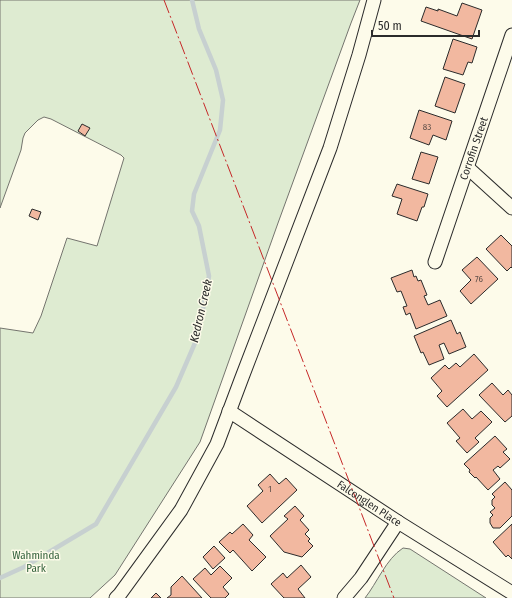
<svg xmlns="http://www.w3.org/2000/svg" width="512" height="598" font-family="'Fira Sans Condensed',sans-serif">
  <rect width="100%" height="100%" fill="#fdfbea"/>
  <g fill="#deebd1" stroke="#74746e">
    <polygon points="0,0 360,0 351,23 278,223 200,442 115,575 90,598 0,598 0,328 33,333 41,316 67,238 97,246 124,158 121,155 51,119 44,117 38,120 25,133 23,138 21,150 0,208"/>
    <path d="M403 548 410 549 486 598H365C377 583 386 559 403 548Z"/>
  </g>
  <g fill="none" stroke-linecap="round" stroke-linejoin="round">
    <polyline stroke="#c7d0d0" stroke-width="4.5" points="0,578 24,567 96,524 176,387 198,336 209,276 199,226 192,211 194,194 220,130 223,100 216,70 199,29 192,0"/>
  </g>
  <g fill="#f2b8a0" stroke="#2b2b2b">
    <polygon points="462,3 482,10 472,39 421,21 426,7 438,11 438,9 457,16"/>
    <polygon points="453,39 477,47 472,63 468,62 463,75 443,69"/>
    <polygon points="445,77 465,84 455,113 435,106"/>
    <polygon points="419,110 452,121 446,140 433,135 429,145 410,138"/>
    <polygon points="82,124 90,128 85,136 78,131"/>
    <polygon points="421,152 438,157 429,184 412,179"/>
    <polygon points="397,184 428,194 424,207 422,207 417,221 397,214 402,199 392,196"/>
    <polygon points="32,209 41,212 38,220 29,216"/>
    <polygon points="501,235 512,246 512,268 511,267 507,271 486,249"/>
    <polygon points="477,257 498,279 471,304 460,291 471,280 462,270"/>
    <polygon points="412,270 414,277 416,276 418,281 421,280 427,295 424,296 428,305 440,300 447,316 416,329 410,313 406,315 403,307 407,306 401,291 397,292 391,278"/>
    <polygon points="451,320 457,334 460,332 466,347 449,354 444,343 439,345 444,359 429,365 423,352 421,353 414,336"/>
    <polygon points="474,354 488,370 447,407 437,396 442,391 431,378 445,365 449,369 456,363 460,367"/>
    <polygon points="492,383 503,395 508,390 512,395 512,416 505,422 479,395"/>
    <polygon points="463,409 472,419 481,411 492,422 475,438 479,442 467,453 456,441 460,438 447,423"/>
    <polygon points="495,436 507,449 503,452 510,459 500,468 498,466 493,470 500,479 488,490 476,477 475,478 469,472 470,470 464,464"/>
    <polygon points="270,474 279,484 286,478 297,490 262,523 247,506 263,491 258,485"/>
    <polygon points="505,482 512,490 512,516 500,528 493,528 490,523 490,518 493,515 490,512 495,508 492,505 492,500 495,497 492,494"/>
    <polygon points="295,506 304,516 300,520 309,530 305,534 310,539 308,541 313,546 302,557 284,552 270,536 288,519 284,516"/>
    <polygon points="243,524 253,535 249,540 266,557 252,571 233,550 230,553 219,542 230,532 232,534"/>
    <polygon points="512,524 512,559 508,555 506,557 493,542"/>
    <polygon points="214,546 225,558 213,569 203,557"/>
    <polygon points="301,565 311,577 298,589 305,598 284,598 271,584 283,573 287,578"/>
    <polygon points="220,566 232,578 223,587 229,594 225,598 211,598 193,579 205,568 211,575"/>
    <polygon points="182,576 202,598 167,598 171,595 171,587"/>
    <polygon points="156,593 161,598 151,598"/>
  </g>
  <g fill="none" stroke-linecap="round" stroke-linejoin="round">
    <defs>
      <g id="street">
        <polyline points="468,168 512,208"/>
        <path id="s1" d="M435 262 512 35"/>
        <path id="s2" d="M229 411 398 522 512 593"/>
        <polyline points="116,598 120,594 181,510 217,444 241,380 330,148 359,55 374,0"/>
        <polyline points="344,598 361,578 398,522"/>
      </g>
    </defs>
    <use href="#street" stroke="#2b2b2b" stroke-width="15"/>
    <use href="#street" stroke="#fdfbea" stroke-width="13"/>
    <polyline stroke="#c62828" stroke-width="1" stroke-dasharray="14 3 2 3" stroke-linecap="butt" points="164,0 394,598"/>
  </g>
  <g text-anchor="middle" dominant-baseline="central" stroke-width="3" stroke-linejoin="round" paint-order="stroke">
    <g font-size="9" fill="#5d4e48">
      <text x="427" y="127">83</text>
      <text x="479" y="279">76</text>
      <text x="270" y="489">1</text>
    </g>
    <g font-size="11" fill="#2b2b2b" stroke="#fdfbea">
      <text stroke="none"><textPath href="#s1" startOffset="120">Corrofin Street</textPath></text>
      <text stroke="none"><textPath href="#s2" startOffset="168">Falconglen Place</textPath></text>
    </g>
    <g font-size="11" fill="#34623c" stroke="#fdfbea">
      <text x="36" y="555">Wahminda<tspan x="36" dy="13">Park</tspan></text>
    </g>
    <g font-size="12" font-style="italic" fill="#2b2b2b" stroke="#fdfbea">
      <text transform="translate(201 311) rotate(-77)">Kedron Creek</text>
    </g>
  </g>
  <path d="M372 30v6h107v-6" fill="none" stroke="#2b2b2b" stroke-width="2"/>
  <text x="378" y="30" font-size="12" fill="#2b2b2b" stroke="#fdfbea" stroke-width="3" paint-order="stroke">50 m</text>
</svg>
